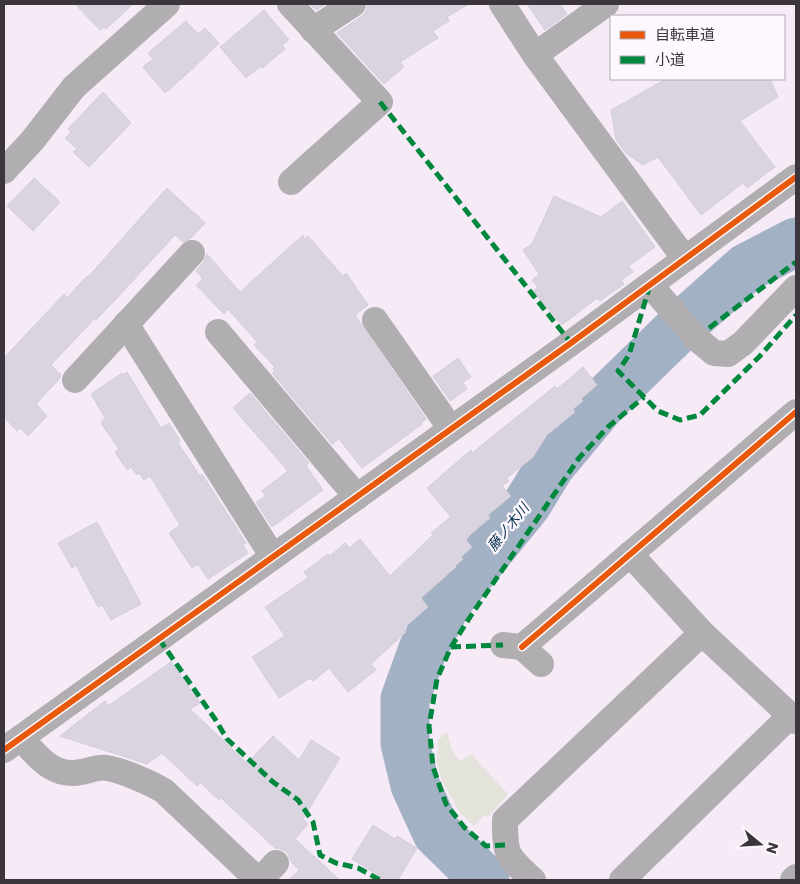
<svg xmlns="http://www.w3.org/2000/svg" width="800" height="884" font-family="Poppins,'Noto Sans JP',sans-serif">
  <rect width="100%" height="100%" fill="#f6eaf7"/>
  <polygon fill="#e3e3dc" points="447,732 452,750 460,761 471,754 508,794 488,817 484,815 474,826 460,813 441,779 437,760 438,740"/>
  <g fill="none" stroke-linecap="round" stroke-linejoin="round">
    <polyline stroke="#a3b1c5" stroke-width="49" points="485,880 437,833 415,785 405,743 405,699 423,649 448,601 527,504 551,465 604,401 683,324 746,268 796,242"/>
  </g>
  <g fill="#d9d4df" stroke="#d3ced9">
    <polygon points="75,4 133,4 106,29 104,27 100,30"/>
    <polygon points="310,4 326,4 316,10"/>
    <polygon points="368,4 469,4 447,17 449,21 433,31 438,38 400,62 404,67 384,84 337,33 362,16 366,11"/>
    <polygon points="527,4 560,4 567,14 545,30"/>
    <polygon points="264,10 289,40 282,45 285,49 262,68 261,66 246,78 220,47"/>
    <polygon points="186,21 198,34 205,28 219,43 188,73 165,93 143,67 153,59 148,53"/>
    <polygon points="666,79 770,79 778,97 740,121 775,167 747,188 743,183 701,215 658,157 643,165 627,154 616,140 611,110"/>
    <polygon points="103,92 131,123 89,167 73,152 77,149 65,138 71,132 68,129"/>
    <polygon points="34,178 60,202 33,231 7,206"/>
    <polygon points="167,188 205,223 191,238 183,242 175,235 116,299 96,320 94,319 51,365 61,375 60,378 36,404 47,416 28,436 20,428 17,431 4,417 4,358 64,294 67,298 87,276 88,277"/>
    <polygon points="554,196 601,217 622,201 655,247 629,266 633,272 621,280 624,284 600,301 597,298 562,325 533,291 538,287 532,280 539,274 523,250 532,244"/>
    <polygon points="303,235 305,239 308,236 343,276 346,273 368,305 355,315 426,419 421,423 422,424 362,468 339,439 332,444 272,373 275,371 273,369 275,367 254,345 257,342 228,309 224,314 196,285 203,279 196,271 203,263 207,254 240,292"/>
    <polygon points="458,358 471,377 463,382 467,389 450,401 433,376"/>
    <polygon points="583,367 597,385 581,399 583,401 573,409 575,412 547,435 533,457 507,478 509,481 502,486 511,496 488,515 490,518 465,539 472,547 461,557 463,559 455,566 456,567 421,598 428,607 404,628 406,632 371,664 376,670 348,692 329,668 313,681 310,678 279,698 252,657 285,636 265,607 308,578 304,572 328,554 330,556 345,543 350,548 360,539 390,576 433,535 431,533 451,517 427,488 471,450 472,453 555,386 557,389"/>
    <polygon points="127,372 161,428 169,423 180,441 178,443 200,476 202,474 246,543 243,545 248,553 208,579 198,564 192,568 169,533 180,525 150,476 144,480 139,473 137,475 131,467 127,470 115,452 119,449 101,423 105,418 91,394 122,373 123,375"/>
    <polygon points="250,393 309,463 306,466 323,490 272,527 256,502 266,496 262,491 288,471 233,408"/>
    <polygon points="97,522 141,604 111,620 102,605 98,607 76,565 72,568 58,543"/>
    <polygon points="171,662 200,703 190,709 247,763 273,736 299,760 311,740 340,758 303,819 308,824 295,839 340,880 289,880 299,870 291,862 287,852 280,849 275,848 221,798 219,800 201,783 197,786 162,753 147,764 60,736 105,701 108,706"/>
    <polygon points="373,825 395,839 397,836 417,848 398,880 386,880 352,859"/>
  </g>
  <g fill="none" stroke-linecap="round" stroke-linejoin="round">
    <g stroke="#b0aeb0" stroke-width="26">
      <polyline points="290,4 380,102 291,182"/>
      <polyline points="502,4 535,55 685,259"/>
      <polyline points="313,30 353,4"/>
      <polyline points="535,55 606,4"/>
      <polyline points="4,171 32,141 74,87 167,4"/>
      <polyline points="650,285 697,339 714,353 728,354 743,343 796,288"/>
      <polyline points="375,320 451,429"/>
      <polyline points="126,324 273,557"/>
      <polyline points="218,332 357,497"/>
      <polyline points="75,380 192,253"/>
      <polyline points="630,554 702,633 796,721"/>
      <polyline points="503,645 522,647 541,664"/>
      <polyline points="522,647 796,412"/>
      <path d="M21 738C37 756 53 778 81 772 88 771 99 766 107 768 121 770 151 783 164 791L258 880"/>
      <polyline points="4,750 571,343 796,177"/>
      <polyline points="260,880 276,863"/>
      <path d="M533 880C507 856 505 857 505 820L702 633"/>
      <polyline points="622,880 790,716"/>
      <polyline points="793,880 796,877"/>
    </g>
    <g stroke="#00873e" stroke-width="5" stroke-dasharray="10 5" stroke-linecap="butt">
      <polyline points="380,102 571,343"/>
      <polyline points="650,285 629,355 618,371 658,411 680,420 700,415 759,357 796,315"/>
      <polyline points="709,328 796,262"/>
      <polyline points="159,639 215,719 227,739 273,782 298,800 313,822 320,855 336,863 358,868 380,880"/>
      <polyline points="451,647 503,645"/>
      <polyline points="505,845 486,846 464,827 446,804 433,767 429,726 437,679 451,647 472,614 579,458 608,427 644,397"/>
    </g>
    <defs>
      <g id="cycleway">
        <polyline points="522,647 796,412"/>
        <polyline points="4,750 571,343 796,177"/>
      </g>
    </defs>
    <use href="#cycleway" stroke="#fdf8fd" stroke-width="9"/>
    <use href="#cycleway" stroke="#e8590c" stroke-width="6"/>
  </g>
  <g text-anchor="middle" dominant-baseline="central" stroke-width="4.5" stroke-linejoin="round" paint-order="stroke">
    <g font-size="14" font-style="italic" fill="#002c4c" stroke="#fdf8fd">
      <text transform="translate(508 527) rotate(-51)">藤ノ木川</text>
    </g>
  </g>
  <rect width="800" height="884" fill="none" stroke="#3d353e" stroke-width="10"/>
  <rect x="610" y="15" width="175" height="65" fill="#fdf8fd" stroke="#b0aab1"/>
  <rect x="620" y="31" width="25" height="8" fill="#e8590c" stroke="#b0aab1"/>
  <text x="655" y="40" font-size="15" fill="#3d353e">自転車道</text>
  <rect x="620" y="56" width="25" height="8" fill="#00873e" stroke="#b0aab1"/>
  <text x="655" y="65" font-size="15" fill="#3d353e">小道</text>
  <g transform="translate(760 844) rotate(108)" stroke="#fdf8fd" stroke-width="4" paint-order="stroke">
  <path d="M0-4L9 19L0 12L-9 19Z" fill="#3d353e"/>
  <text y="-8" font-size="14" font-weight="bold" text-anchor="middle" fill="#3d353e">N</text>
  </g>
</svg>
